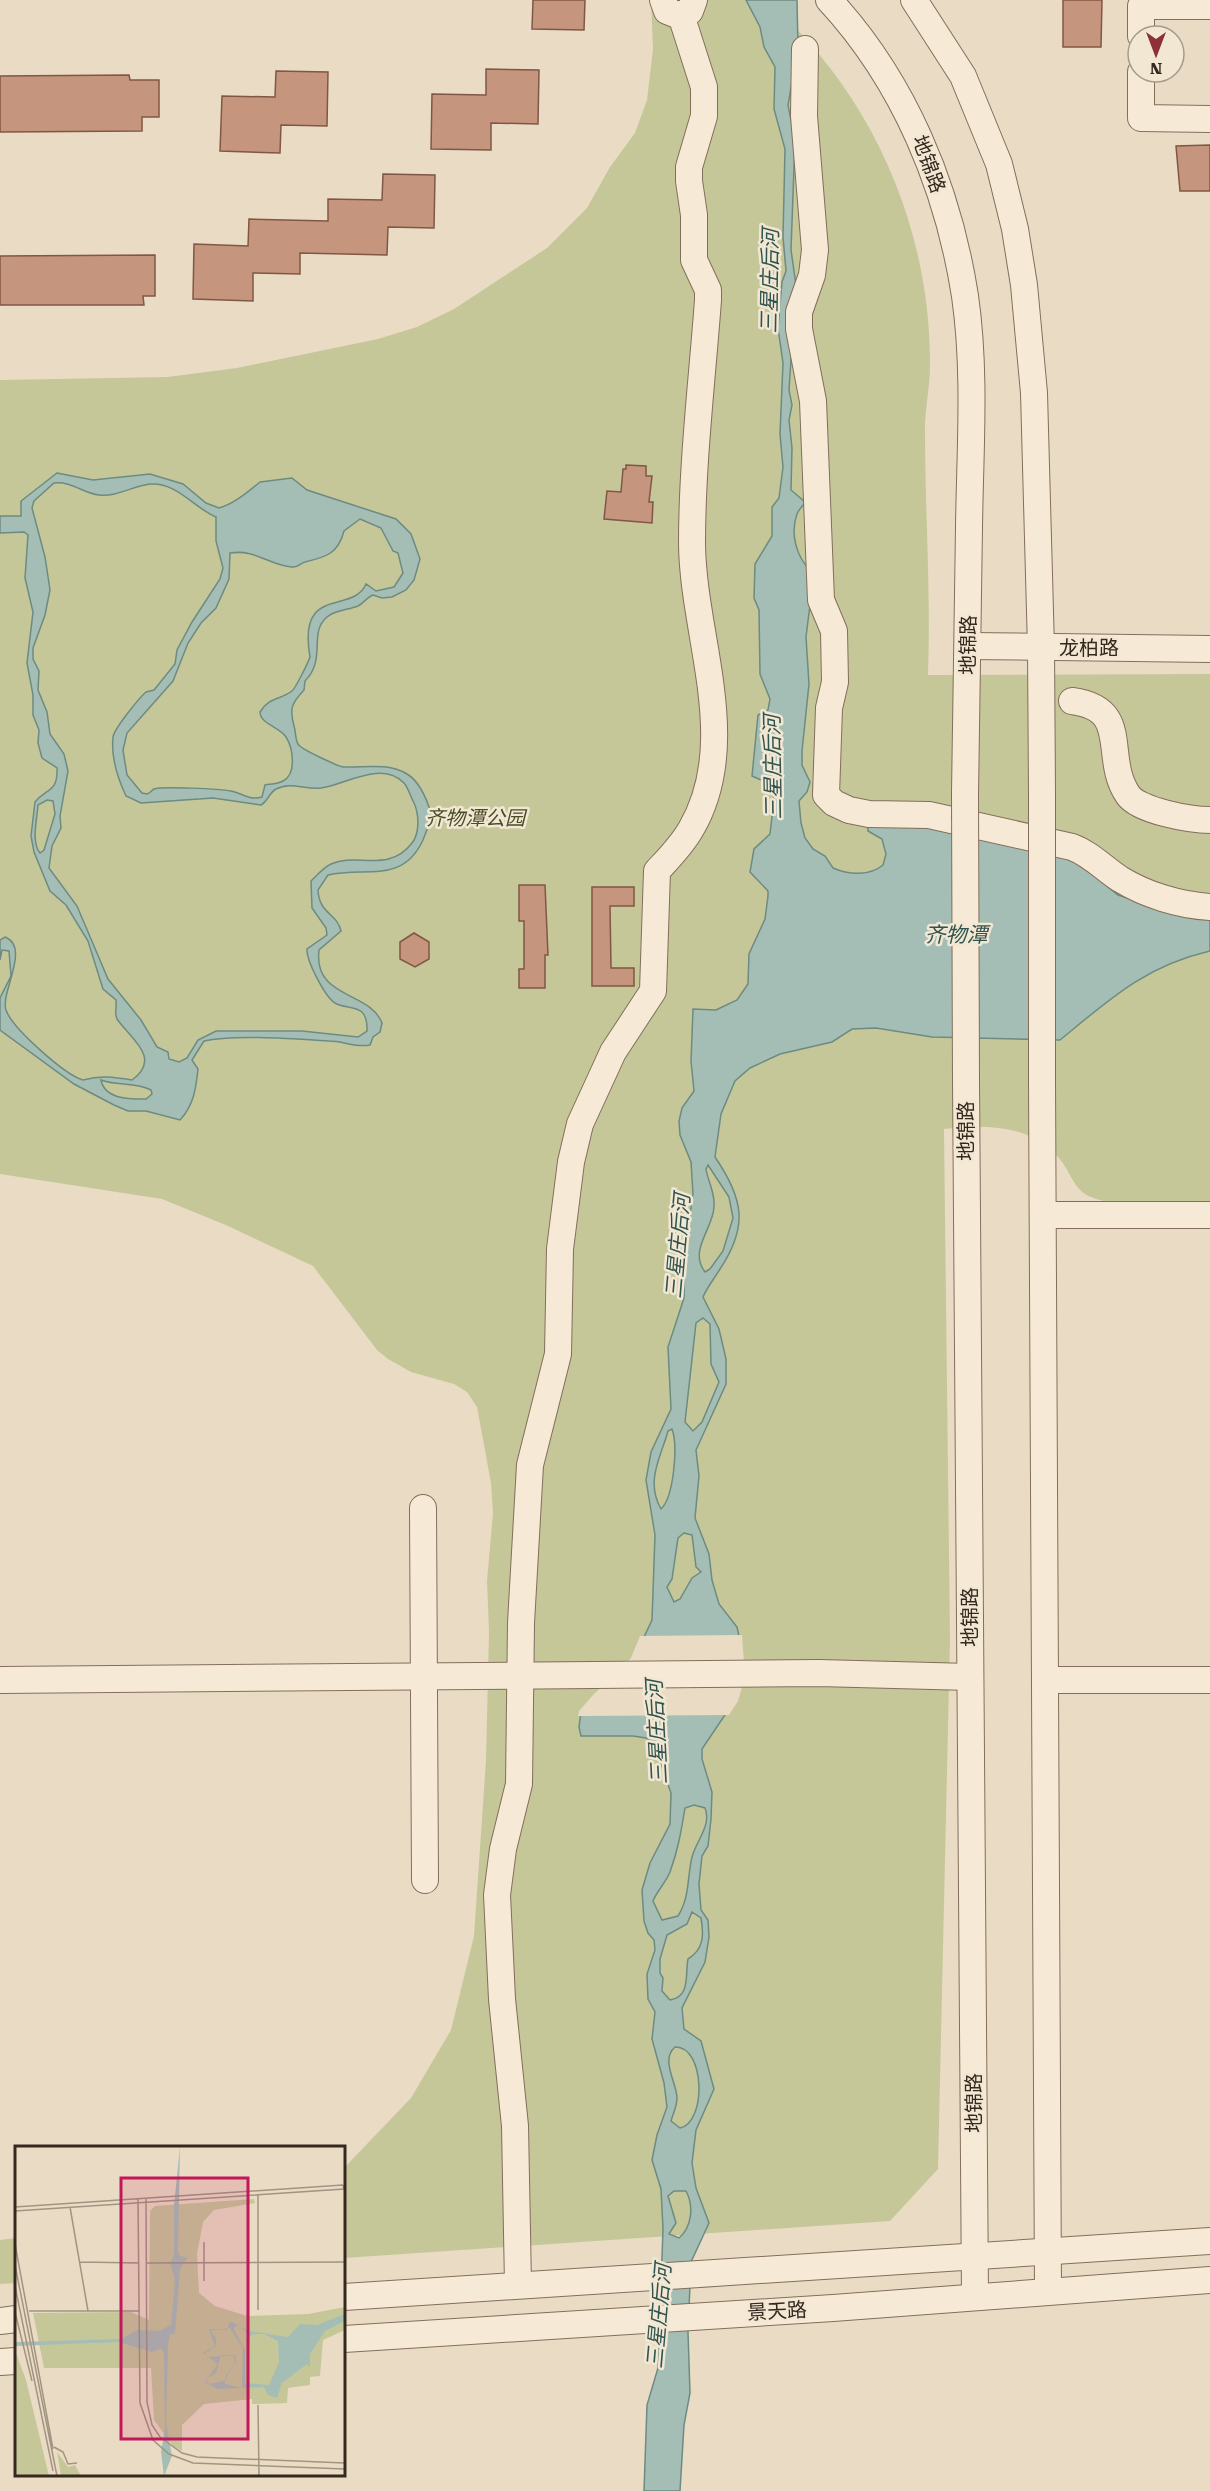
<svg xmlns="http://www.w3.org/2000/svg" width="1210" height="2491" font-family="'Roboto Serif','Noto Sans SC',serif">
  <rect width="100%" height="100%" fill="#eadcc4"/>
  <g fill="#c5c799">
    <path d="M651 0H766C871 91 931 227 930 366 930 387 925 408 925 429 925 511 931 593 928 675L1210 674V1204C1172 1204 1127 1211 1091 1197 1075 1191 1071 1174 1062 1162 1035 1124 985 1124 944 1129L950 1639 938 2169 890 2221 344 2258V2168L411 2098 451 2030 474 1936 486 1760 489 1632 487 1581 493 1513 491 1483 477 1407 467 1392 454 1384 411 1372 388 1359 377 1350 313 1266 228 1226 162 1199 0 1174V380L167 377 237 368 378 339 417 327 454 309 547 248 587 208 610 167 635 133 647 100 653 49Z"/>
    <polygon points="16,2238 16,2283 0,2284 0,2240"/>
  </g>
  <g fill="#a5beb5" stroke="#6d8b81" stroke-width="1.5" fill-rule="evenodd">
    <path d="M746 0H797L798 49 788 105 795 140 791 250 796 285 789 390 792 405 789 420 792 448 791 490 805 502C803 506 799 509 797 514 790 533 796 557 811 571L812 589 806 637 809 684 802 751V765L810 782 807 792 799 801 801 823 805 838 813 849 825 856 833 868C849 875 870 876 883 865L886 854 882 839 868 831V822L922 824 1065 852 1118 895 1156 907 1210 918V951C1145 966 1110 999 1060 1040L932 1037 876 1028 852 1029 832 1042 780 1054 750 1068 735 1081 721 1114 715 1157C743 1198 749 1226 720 1269 714 1279 708 1286 703 1297L719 1329 726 1359V1384L696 1450 699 1476 695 1518 709 1554 712 1580 719 1604 737 1627 742 1649 735 1700 702 1749V1759L712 1792 711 1819 708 1846 702 1856 699 1884 701 1910 708 1920 709 1937 705 1962 682 2008 684 2029 701 2041 714 2089 696 2130 692 2163 696 2188 709 2223 691 2262 688 2332 690 2393 684 2425 680 2491H644L647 2405 658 2368 663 2229 661 2189 652 2160 657 2135 667 2107 664 2083 652 2039 655 2012 648 1999 647 1974 655 1950 654 1940 648 1933 644 1921 642 1890 650 1863 670 1824 671 1793 654 1744 646 1738 633 1736H581L579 1727 581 1712 633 1660 652 1620 655 1535 646 1480 651 1452 671 1409 668 1347 684 1298 685 1246 693 1194 691 1162 680 1135 679 1121 682 1108 694 1091 691 1061 693 1009 716 1010 737 1000 748 984 749 954 765 919 768 896V891L750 872 754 849 770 834 774 799 772 785 752 776 758 715 768 710 770 699 760 674 759 610 754 598 755 564 772 536V507L779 498 783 467 780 434 783 363 778 328 782 282 786 271 783 237 785 149 774 109 775 67 764 47 760 27ZM708 1165 729 1197 733 1218 723 1251 710 1269 705 1272C688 1250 714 1228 714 1206 715 1192 708 1182 706 1169ZM703 1318 710 1324 711 1364 719 1382 702 1422 693 1431 685 1422 696 1323ZM672 1429C678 1445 674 1497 661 1509 645 1481 661 1457 668 1431ZM684 1533 692 1535 696 1567 701 1572 692 1578 680 1599 674 1602 667 1587 672 1579 678 1538ZM694 1805 705 1808C712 1825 696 1841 692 1857 687 1878 690 1897 678 1916L662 1920 653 1901C657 1891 666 1882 670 1872 678 1850 681 1832 685 1808ZM692 1912 701 1918C704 1935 704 1949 688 1959 685 1973 691 1997 670 2000L662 1991 663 1978 660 1973V1959L667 1935 687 1924ZM675 2047C705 2046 707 2122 680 2128L671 2121C673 2113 677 2107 677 2098 677 2083 660 2060 675 2047ZM674 2191H686C694 2206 692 2227 679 2238L669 2234 676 2223 668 2196Z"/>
    <path d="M57 473 93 480 150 474 183 484 206 503 219 508C234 504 249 491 260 482L292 478 307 490 396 519 411 534 420 559 414 580 406 590 392 597 382 598 373 595C367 597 364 603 358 606 348 610 335 610 327 617 308 633 327 659 305 681L304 690C292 703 289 708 294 726 296 732 295 739 298 744 300 749 338 766 343 767 364 768 387 762 407 774 419 781 427 800 431 813 431 822 426 832 423 840 402 885 366 866 328 875L318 890C319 914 337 913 341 931L319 950C313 999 370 991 382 1023L380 1032 373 1037 370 1045C357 1048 343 1041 329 1041 297 1039 234 1034 204 1041L192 1060 198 1069C196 1088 194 1105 180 1120L146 1111H128L114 1105 74 1084 0 1030V998L11 976 9 951 2 950 0 960V940L5 937C31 947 0 993 6 1010 12 1028 65 1075 83 1080 101 1075 114 1077 132 1080 163 1058 129 1037 117 1019 114 1013 117 1007 116 1000L103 989 88 941 66 905 50 891 34 852 31 836 35 802C46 788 58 793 57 768L42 758 38 743 39 730 33 715V695L27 663 33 612 25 578 28 535 24 532 0 533V516H21V501ZM54 483C71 481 83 493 99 495 117 497 133 486 150 484 177 482 194 508 216 517V541L223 568 220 579 192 622 177 650 175 664 154 690 146 692C139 698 114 729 113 737 111 756 118 779 126 796L141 803 213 798 261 805C268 801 269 793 276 789 291 781 305 790 321 788 345 785 381 760 404 783 409 789 410 796 414 803 419 814 420 833 412 843 388 874 357 852 331 864 324 867 316 876 311 881L312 908 326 928 327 935 307 949C306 960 325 997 335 1003 348 1011 368 1001 367 1031L358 1037 302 1031H216L198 1040 187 1058 179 1062 169 1059 168 1052 157 1047 141 1020 108 979 77 906 49 868 52 846 61 828 60 816 68 771 64 754 50 734 47 712 38 690 39 671 33 659V648L45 615 50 590 45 557 32 508 34 501ZM360 519 381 528 393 551 398 553 403 573 394 587 376 591 366 584C353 615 297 584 310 657 308 663 295 689 292 691 280 700 269 697 260 712 260 724 280 727 286 737 293 748 297 774 283 781 278 784 271 784 265 785L262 797C250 801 242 793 231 791 221 789 161 786 154 789 152 790 150 793 147 794L142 793 127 775 123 750 127 733 173 681 188 643 201 623 216 608 229 579 230 553C256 549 268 565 292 567 298 568 300 563 305 562 326 557 338 554 344 531ZM47 800 53 801 55 814 44 850 40 853C31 843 37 819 38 805ZM101 1080C116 1086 136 1082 151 1090L152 1094 146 1099C131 1099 105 1100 101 1080Z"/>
  </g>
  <polygon fill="#eadcc4" points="742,1635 745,1677 738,1701 729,1715 578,1716 579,1711 593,1695 631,1658 640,1636"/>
  <g fill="#c5967d" stroke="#805744" stroke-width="1.5">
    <polygon points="533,0 585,0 584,30 532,29"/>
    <polygon points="1063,0 1102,0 1101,47 1063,47"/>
    <polygon points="486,69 539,70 538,124 491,123 491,150 431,149 432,94 486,95"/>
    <polygon points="276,71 328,72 327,126 281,125 280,153 220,151 222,96 275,97"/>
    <polygon points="129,75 130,80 159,80 159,117 142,117 142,131 0,132 0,76"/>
    <polygon points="1210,145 1210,191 1180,191 1176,146"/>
    <polygon points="383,174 435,175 434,228 388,227 387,255 300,253 300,274 253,273 253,301 193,299 194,244 248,246 249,219 328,221 328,199 382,200"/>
    <polygon points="155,255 155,296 143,296 144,305 0,305 0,256"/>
    <polygon points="626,465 646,466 646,476 652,476 649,502 653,502 652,523 604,519 607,491 621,492 623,469 626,469"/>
    <polygon points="519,885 545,885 548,955 545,955 545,988 519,988 519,969 524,969 524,921 519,921"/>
    <polygon points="592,887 634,887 634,906 610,906 611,968 634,968 634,986 592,986"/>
    <polygon points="414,933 429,942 429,959 415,967 400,959 400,942"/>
  </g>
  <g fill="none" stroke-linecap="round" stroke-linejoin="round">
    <defs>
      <g id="minor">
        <polyline points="663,0 667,11 677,15 690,11 694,0"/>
        <path d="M829 0C904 81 948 187 965 296 976 372 970 450 969 527 968 616 967 705 965 794"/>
        <polyline points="914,0 963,76 999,164 1015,229 1024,285 1034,393 1041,648 1042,794"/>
        <polyline points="1141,36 1141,6 1210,6"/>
        <path d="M805 49 804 116 815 250 812 275 799 312V329L813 401 821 600 834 631 835 682 829 708 826 795 834 803 849 810 869 814 929 815 1072 847C1091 854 1103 868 1120 879 1146 895 1179 905 1210 907"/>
        <polyline points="1141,72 1141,118 1210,119"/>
        <polyline points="968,646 1210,649"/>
        <path d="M1072 701C1133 709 1102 757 1128 795 1139 811 1191 820 1210 820"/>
        <polyline points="966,1080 975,2296"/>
        <polyline points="1042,1082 1048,2290"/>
        <polyline points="1043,1215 1210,1215"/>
        <polyline points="423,1508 425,1880"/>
        <polyline points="0,1680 819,1673 970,1677"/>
        <polyline points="1045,1680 1210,1680"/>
        <path d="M518 2285 515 2126 502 1999 497 1895 503 1849 519 1784 521 1623 530 1465 558 1354 560 1249 571 1162 580 1124 613 1052 653 991 657 871C669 858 682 845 691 829 742 742 693 637 692 544 692 463 702 381 708 300V290L694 260V215L689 181V167L704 116V87L681 15"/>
        <polyline points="344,2297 1210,2241"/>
        <polyline points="0,2321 16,2319"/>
        <polyline points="344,2339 833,2308 1210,2280"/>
        <polyline points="0,2362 16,2361"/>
      </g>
    </defs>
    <use href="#minor" stroke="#836e5c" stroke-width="28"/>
    <use href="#minor" stroke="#f6ead6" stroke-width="26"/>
    <defs>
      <g id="minor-bridge">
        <polyline points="965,794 966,1080"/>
        <polyline points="1042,794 1042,1082"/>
      </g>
    </defs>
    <use href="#minor-bridge" stroke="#836e5c" stroke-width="28" stroke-linecap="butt"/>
    <use href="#minor-bridge" stroke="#f6ead6" stroke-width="26"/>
  </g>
  <g text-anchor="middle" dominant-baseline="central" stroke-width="5" stroke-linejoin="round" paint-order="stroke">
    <g font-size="20" fill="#34281f" stroke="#f2e7d3">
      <text transform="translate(929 164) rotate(70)">地锦路</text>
      <text transform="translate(968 645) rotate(-89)">地锦路</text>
      <text x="1089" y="648">龙柏路</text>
      <text transform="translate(966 1131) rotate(-90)">地锦路</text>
      <text transform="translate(970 1617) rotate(-90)">地锦路</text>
      <text transform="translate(974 2103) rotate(-90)">地锦路</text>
      <text transform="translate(777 2311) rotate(-3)">景天路</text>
    </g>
    <g font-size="20" font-style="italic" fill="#484f27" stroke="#f2e7d3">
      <text x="475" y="818">齐物潭公园</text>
    </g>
    <g font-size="21" font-style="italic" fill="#2f534e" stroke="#f2e7d3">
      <text transform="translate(770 281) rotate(-89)">三星庄后河</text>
      <text transform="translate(773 767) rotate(-91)">三星庄后河</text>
      <text x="956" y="935">齐物潭</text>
      <text transform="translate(678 1246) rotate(-85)">三星庄后河</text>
      <text transform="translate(657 1732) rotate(-93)">三星庄后河</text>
      <text transform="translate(659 2316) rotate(-85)">三星庄后河</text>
    </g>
  </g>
  <g transform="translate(15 2146)">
    <rect width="330" height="330" fill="#eadcc4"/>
    <path d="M239 53 240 57 199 64 188 76 182 108 184 147 200 160 232 170 293 168 330 161V184L308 194 305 230 295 231V239L273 242 272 257 237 258V253L189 258 167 279V305L158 300 139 274 136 222H29L18 167 116 166 134 174 135 65 140 60ZM0 204 11 234 34 330H0ZM42 306 53 321 60 319 66 330H46Z" fill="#c5c799"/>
    <path d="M165 0 163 105 165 110 172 112 165 123 160 187 155 189 153 199 151 277 157 310 149 330 146 306 150 282 149 208 146 202 137 206 104 196 0 200V196L106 193 122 184 144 185 156 179 160 134 155 117 159 109V60ZM330 168V175L310 185 295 208V221L292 218 267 237 262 252 253 249 249 241 203 243 190 236 203 218 188 207 200 200 194 183 212 184 215 175 234 185 273 191 285 178 302 179ZM224 179 232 187V194L238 188H249L263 195 264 216 254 239 230 237V204L218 182ZM215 182 228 202 227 242 210 238V231L221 215 220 209 194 211 189 208 201 200V192L195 185ZM206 209H218L220 216 209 235 194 238 191 233 201 227Z" fill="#a5beb5" fill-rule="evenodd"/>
    <path fill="none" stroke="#a19482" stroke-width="1.5" d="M243 48V164M131 52 132 256 137 279 145 291 167 307 182 311 330 317M123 53 125 257 138 294 154 308 178 317 330 323M0 61 328 39M55 61 73 165M0 65 329 43 328 39M189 96V135M0 98 38 303M65 116 124 117M131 117 330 116M0 119 42 330M0 140 38 325M14 165H124M0 166 17 235M243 259 244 330M39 301 48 306 53 318 62 317"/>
    <path fill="#c2185b" fill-opacity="0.15" stroke="#c2185b" stroke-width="3" d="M106 32H233V293H106Z"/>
    <rect width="330" height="330" fill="none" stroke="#34281f" stroke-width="3"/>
  </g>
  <g transform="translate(1156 54) rotate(180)"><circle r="28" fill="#f2e7d3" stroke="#a69b8b" stroke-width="1.5"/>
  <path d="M0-4.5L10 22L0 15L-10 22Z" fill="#8d3138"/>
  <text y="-9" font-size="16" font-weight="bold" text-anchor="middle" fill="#34281f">N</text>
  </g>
</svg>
